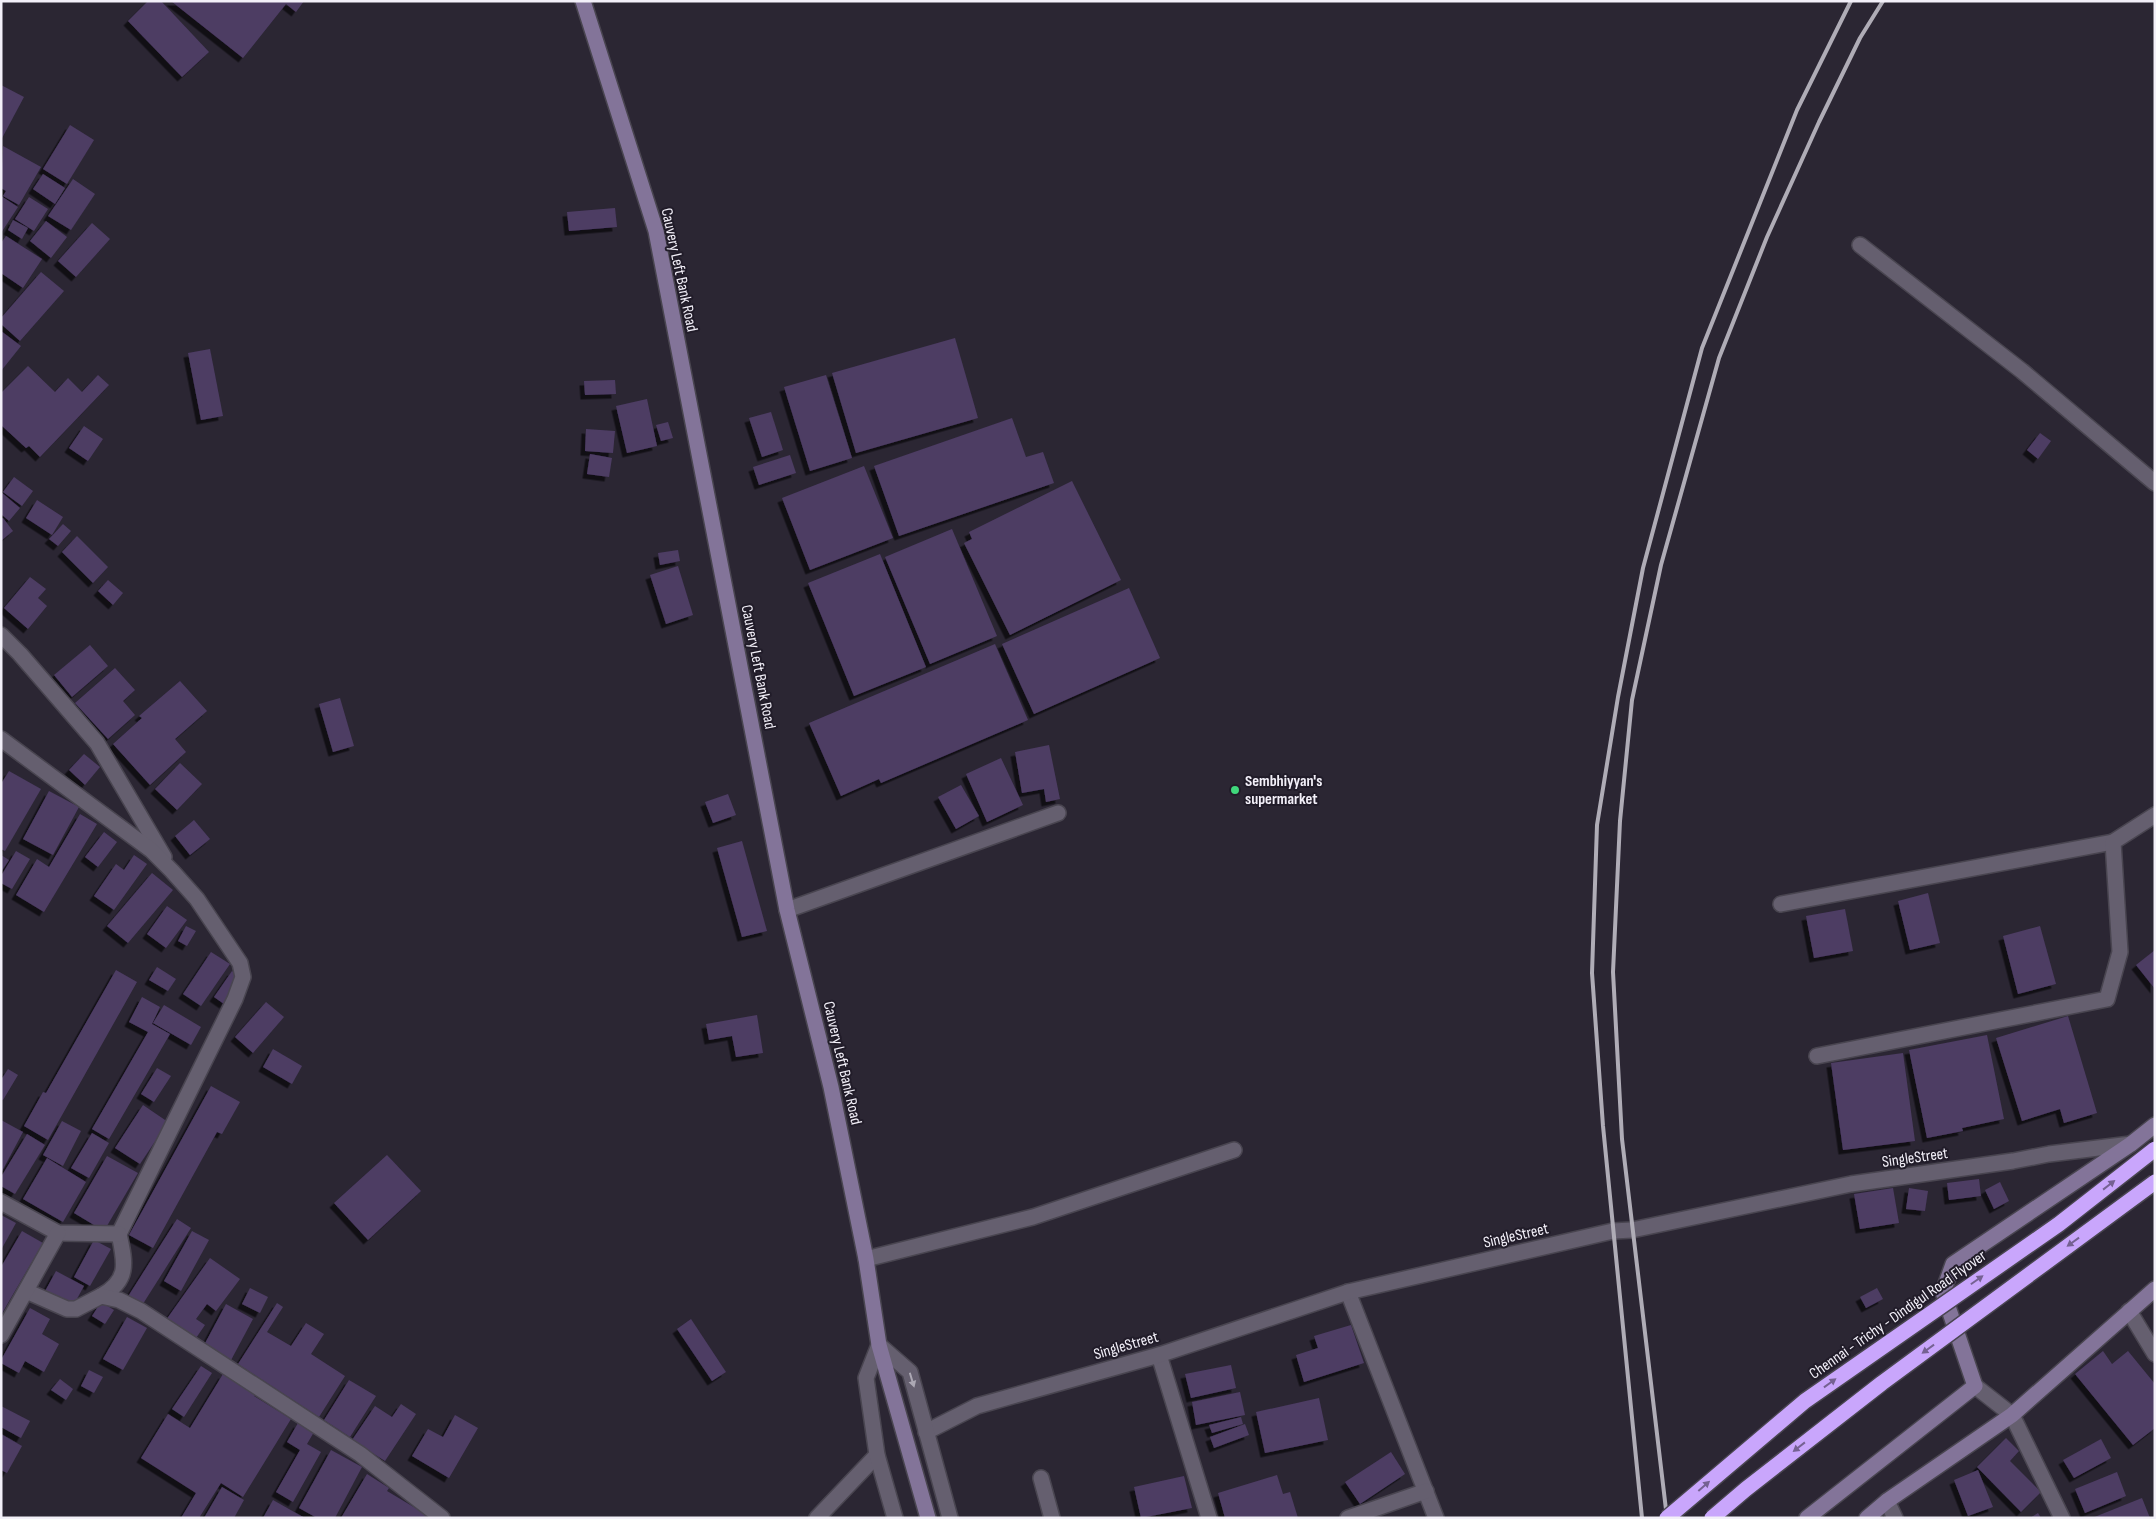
<svg xmlns="http://www.w3.org/2000/svg" width="2156" height="1519" font-family="'Sofia Sans Condensed',sans-serif">
  <defs>
    <filter id="shadow"><feDropShadow dx="-4.5" dy="4.5" stdDeviation="0" flood-color="#0009"/></filter>
  </defs>
  <rect width="100%" height="100%" fill="#2b2633"/>
  <g fill="#4d3c64" filter="url(#shadow)">
    <polygon points="148,1 161,1 209,52 182,77 128,21"/>
    <polygon points="171,1 304,1 296,12 286,4 243,58"/>
    <polygon points="1,85 24,97 1,140"/>
    <polygon points="70,125 94,140 67,184 43,169"/>
    <polygon points="3,146 41,167 19,205 3,196 6,191 1,188"/>
    <polygon points="43,174 65,188 55,204 33,189"/>
    <polygon points="73,179 95,194 71,230 48,216"/>
    <polygon points="1,196 18,207 1,233"/>
    <polygon points="29,197 48,209 34,231 15,219"/>
    <polygon points="615,208 617,227 569,231 567,212"/>
    <polygon points="13,220 28,228 22,239 8,230"/>
    <polygon points="46,221 67,237 51,258 30,241"/>
    <polygon points="92,223 110,239 76,277 58,261"/>
    <polygon points="6,236 42,259 23,288 1,273 1,243"/>
    <polygon points="41,272 64,291 20,341 1,324 1,318"/>
    <polygon points="1,331 21,346 1,371"/>
    <polygon points="955,338 978,418 856,453 832,373"/>
    <polygon points="210,349 223,416 201,420 188,353"/>
    <polygon points="28,366 55,392 68,378 82,392 98,375 109,385 40,457 29,446 26,448 1,425 1,393"/>
    <polygon points="826,375 852,458 810,471 784,387"/>
    <polygon points="615,380 616,394 585,395 584,381"/>
    <polygon points="647,399 657,446 627,453 616,406"/>
    <polygon points="771,412 783,450 762,457 749,418"/>
    <polygon points="1012,418 1026,457 1043,452 1054,483 899,536 874,466"/>
    <polygon points="668,422 673,438 661,441 656,425"/>
    <polygon points="84,426 103,439 88,461 69,448"/>
    <polygon points="586,429 615,431 613,453 585,451"/>
    <polygon points="2040,433 2051,441 2038,459 2027,450"/>
    <polygon points="590,454 612,458 609,477 587,474"/>
    <polygon points="790,455 796,473 759,485 753,467"/>
    <polygon points="864,466 893,538 810,570 782,498"/>
    <polygon points="14,477 33,491 22,506 3,492"/>
    <polygon points="1072,481 1121,580 1010,635 964,543 972,539 969,532"/>
    <polygon points="1,492 20,508 9,521 1,514"/>
    <polygon points="37,500 63,517 52,535 26,518"/>
    <polygon points="3,518 13,531 2,540 1,519"/>
    <polygon points="63,524 71,531 58,546 49,539"/>
    <polygon points="952,529 997,636 930,664 885,557"/>
    <polygon points="77,536 108,567 93,583 62,552"/>
    <polygon points="678,550 680,561 660,565 658,553"/>
    <polygon points="880,554 926,667 854,696 808,583"/>
    <polygon points="678,566 693,615 666,624 650,575"/>
    <polygon points="30,577 46,589 38,598 47,606 28,629 4,608"/>
    <polygon points="108,580 123,593 113,605 98,591"/>
    <polygon points="1129,588 1160,658 1034,714 1002,644"/>
    <polygon points="995,644 1028,720 881,783 879,779 841,796 809,723"/>
    <polygon points="90,645 108,666 72,697 54,675"/>
    <polygon points="115,668 135,690 123,701 135,715 108,739 75,703"/>
    <polygon points="180,681 207,711 175,739 186,752 150,785 113,744 142,718 139,716"/>
    <polygon points="340,698 354,746 333,752 319,704"/>
    <polygon points="1049,745 1060,799 1046,802 1044,789 1022,793 1015,752"/>
    <polygon points="84,754 100,767 85,785 69,770"/>
    <polygon points="1001,758 1023,805 987,822 966,774"/>
    <polygon points="180,763 202,784 177,810 155,789"/>
    <polygon points="9,771 41,789 5,851 1,849 1,784"/>
    <polygon points="961,785 979,816 956,829 938,797"/>
    <polygon points="49,791 79,807 53,855 23,839"/>
    <polygon points="728,794 736,815 713,823 705,802"/>
    <polygon points="80,814 97,824 44,912 16,895 37,859 49,867"/>
    <polygon points="194,820 210,839 190,855 175,836"/>
    <polygon points="104,832 117,842 98,867 85,857"/>
    <polygon points="742,841 767,931 742,937 717,848"/>
    <polygon points="16,851 30,859 12,889 1,883 1,876"/>
    <polygon points="1,855 9,860 1,872"/>
    <polygon points="134,855 147,864 114,910 94,896 116,864 124,870"/>
    <polygon points="152,873 173,890 128,943 107,926"/>
    <polygon points="1928,893 1940,943 1910,950 1898,901"/>
    <polygon points="167,906 187,920 166,948 147,934"/>
    <polygon points="1845,909 1853,951 1814,958 1806,916"/>
    <polygon points="186,926 196,931 187,946 178,941"/>
    <polygon points="2040,926 2056,984 2018,994 2003,936"/>
    <polygon points="2155,950 2155,989 2136,965"/>
    <polygon points="211,952 230,964 201,1006 183,994"/>
    <polygon points="157,967 176,979 168,991 149,980"/>
    <polygon points="116,970 137,982 48,1140 24,1126 43,1092 46,1093"/>
    <polygon points="232,971 241,978 224,1004 214,997"/>
    <polygon points="142,997 160,1007 152,1024 170,1034 109,1139 92,1129 148,1032 129,1022"/>
    <polygon points="266,1002 284,1017 253,1053 235,1037"/>
    <polygon points="164,1005 201,1027 191,1045 153,1023"/>
    <polygon points="757,1015 763,1053 736,1057 732,1036 709,1040 706,1024"/>
    <polygon points="2068,1016 2097,1113 2064,1123 2060,1109 2022,1121 1996,1038"/>
    <polygon points="1987,1035 2004,1119 1962,1128 1963,1131 1927,1138 1909,1050"/>
    <polygon points="273,1049 302,1066 292,1084 263,1067"/>
    <polygon points="1903,1053 1915,1141 1843,1150 1831,1063"/>
    <polygon points="157,1068 171,1076 154,1102 141,1094"/>
    <polygon points="8,1069 18,1075 3,1100 1,1099 1,1080"/>
    <polygon points="211,1086 240,1102 222,1134 217,1132 153,1248 129,1235"/>
    <polygon points="143,1105 168,1122 140,1164 115,1148"/>
    <polygon points="1,1120 23,1132 1,1173"/>
    <polygon points="62,1121 81,1131 63,1166 43,1155"/>
    <polygon points="92,1133 109,1143 89,1178 71,1168"/>
    <polygon points="27,1134 45,1145 15,1194 1,1186 1,1177"/>
    <polygon points="387,1155 421,1191 368,1240 334,1203"/>
    <polygon points="107,1156 138,1173 104,1231 74,1213"/>
    <polygon points="47,1158 86,1182 63,1222 23,1199"/>
    <polygon points="1979,1179 1981,1196 1949,1200 1947,1183"/>
    <polygon points="2000,1182 2009,1201 1994,1209 1985,1190"/>
    <polygon points="1893,1188 1899,1223 1860,1229 1854,1194"/>
    <polygon points="1909,1188 1928,1191 1925,1211 1906,1209"/>
    <polygon points="1,1215 16,1223 1,1250"/>
    <polygon points="177,1219 191,1228 141,1307 127,1298"/>
    <polygon points="22,1231 43,1243 1,1315 1,1267"/>
    <polygon points="192,1231 209,1240 181,1291 164,1281"/>
    <polygon points="94,1240 111,1249 90,1286 74,1277"/>
    <polygon points="210,1258 240,1279 216,1311 207,1304 196,1319 205,1325 194,1341 166,1320"/>
    <polygon points="56,1271 84,1286 72,1308 44,1293"/>
    <polygon points="250,1288 268,1297 260,1313 242,1304"/>
    <polygon points="1877,1288 1883,1299 1866,1308 1860,1297"/>
    <polygon points="101,1302 114,1310 105,1324 92,1316"/>
    <polygon points="277,1303 283,1307 267,1332 291,1346 306,1323 324,1334 311,1354 345,1376 319,1417 238,1364"/>
    <polygon points="226,1304 253,1319 230,1362 203,1347"/>
    <polygon points="30,1308 50,1319 42,1334 59,1344 44,1372 25,1361 19,1373 1,1363 1,1360"/>
    <polygon points="127,1317 147,1328 123,1370 103,1359"/>
    <polygon points="691,1319 726,1372 712,1381 677,1329"/>
    <polygon points="1351,1325 1364,1363 1304,1382 1296,1355 1318,1348 1314,1336"/>
    <polygon points="2103,1351 2112,1364 2128,1351 2155,1384 2155,1428 2133,1445 2075,1374"/>
    <polygon points="1231,1365 1236,1388 1191,1398 1185,1374"/>
    <polygon points="201,1366 212,1373 184,1417 172,1409"/>
    <polygon points="89,1370 103,1377 94,1393 81,1386"/>
    <polygon points="223,1374 256,1394 254,1396 291,1419 243,1497 221,1483 199,1518 181,1518 196,1493 141,1458 168,1414 190,1428"/>
    <polygon points="60,1379 73,1389 66,1400 51,1390"/>
    <polygon points="349,1380 376,1396 350,1437 324,1420"/>
    <polygon points="1240,1392 1245,1415 1196,1425 1192,1402"/>
    <polygon points="1319,1398 1328,1440 1265,1453 1256,1412"/>
    <polygon points="401,1404 416,1414 385,1461 352,1440 375,1406 392,1417"/>
    <polygon points="1,1406 30,1421 21,1438 1,1427"/>
    <polygon points="455,1415 478,1428 449,1478 412,1456 428,1429 443,1437"/>
    <polygon points="1241,1417 1243,1424 1212,1433 1209,1425"/>
    <polygon points="298,1423 314,1432 307,1444 321,1452 293,1502 276,1492 300,1450 287,1442"/>
    <polygon points="1245,1424 1249,1435 1214,1448 1210,1437"/>
    <polygon points="1,1434 22,1446 7,1473 1,1470"/>
    <polygon points="2006,1438 2019,1451 2010,1461 2041,1492 2021,1512 1977,1467"/>
    <polygon points="2101,1439 2111,1458 2074,1478 2063,1460"/>
    <polygon points="331,1450 362,1467 335,1518 317,1518 299,1508"/>
    <polygon points="1391,1452 1405,1474 1360,1504 1345,1482"/>
    <polygon points="1978,1470 1993,1507 1968,1516 1954,1480"/>
    <polygon points="2117,1472 2126,1496 2085,1513 2075,1489"/>
    <polygon points="367,1474 389,1488 387,1491 432,1518 341,1518"/>
    <polygon points="1277,1475 1283,1494 1290,1492 1298,1518 1225,1518 1218,1493"/>
    <polygon points="1184,1476 1192,1508 1141,1518 1134,1487"/>
    <polygon points="222,1487 244,1500 234,1518 204,1518"/>
    <polygon points="2142,1498 2150,1518 2092,1518"/>
    <polygon points="273,1500 303,1517 302,1518 263,1518"/>
    <polygon points="2038,1513 2041,1518 2030,1518"/>
  </g>
  <g fill="none" stroke-linecap="round" stroke-linejoin="round">
    <defs>
      <g id="street">
        <polyline points="1860,245 2022,371 2155,483"/>
        <polyline points="1,635 20,654 97,743 164,857"/>
        <path d="M1 739 151 850 172 871 197 899 240 963 243 977 235 999 119 1234C125 1262 130 1280 101 1296"/>
        <polyline points="1781,904 2113,842"/>
        <polyline points="787,910 1058,813"/>
        <polyline points="1817,1056 2107,999 2120,952 2113,842 2155,815"/>
        <polyline points="1,1202 58,1233 119,1234"/>
        <polyline points="866,1259 1033,1217 1234,1150"/>
        <polyline points="26,1291 67,1309 76,1309 101,1296 119,1300 141,1311 360,1454 442,1518"/>
        <polyline points="1348,1292 1436,1518"/>
        <polyline points="2129,1311 2155,1354"/>
        <polyline points="1,1335 58,1233"/>
        <polyline points="1159,1355 1209,1518"/>
        <polyline points="1975,1386 2012,1415 2062,1518"/>
        <polyline points="926,1432 977,1406 1159,1355 1348,1292 1613,1231 1632,1230 1851,1184 2013,1161 2049,1154 2131,1144"/>
        <polyline points="1041,1478 1052,1518"/>
        <polyline points="1887,1501 1895,1518"/>
        <polyline points="817,1518 877,1455"/>
        <polyline points="895,1518 877,1455 866,1378 879,1345 910,1372 950,1518"/>
        <polyline points="1348,1518 1426,1491"/>
      </g>
      <g id="secondary">
        <polyline points="583,1 656,231 787,910 831,1087 866,1259 879,1345 928,1518"/>
        <polyline points="1807,1518 1975,1386 1943,1292 1953,1264 2131,1144 2155,1125"/>
        <polyline points="1867,1518 1887,1501 2012,1415 2155,1289"/>
      </g>
    </defs>
    <use href="#street" stroke="#494550" stroke-width="18"/>
    <use href="#secondary" stroke="#494550" stroke-width="18"/>
    <use href="#street" stroke="#655f6f" stroke-width="15"/>
    <use href="#secondary" stroke="#837499" stroke-width="15"/>
    <g stroke="#afacb6" stroke-width="4">
      <polyline points="1642,1518 1603,1126 1592,973 1597,825 1618,697 1643,568 1702,348 1797,110 1851,1"/>
      <polyline points="1667,1518 1622,1139 1613,972 1620,821 1632,700 1661,565 1719,358 1767,237 1819,122 1860,38 1883,1"/>
    </g>
    <defs>
      <g id="highway-bridge">
        <polyline points="1667,1518 1805,1401 2059,1224 2155,1149"/>
        <polyline points="1712,1518 1746,1489 1882,1383 2155,1182"/>
      </g>
    </defs>
    <use href="#highway-bridge" stroke="#494550" stroke-width="18" stroke-linecap="butt"/>
    <use href="#highway-bridge" stroke="#c9a6fc" stroke-width="15"/>
  </g>
  <defs><path id="oneway-solid" d="M-6-.8H1V-3.2L6.5 0L1 3.2V.8H-6Z" transform="scale(1.25)"/></defs>
  <g fill="#756192">
    <use href="#oneway-solid" transform="translate(2109 1185) rotate(-38)"/>
    <use href="#oneway-solid" transform="translate(2073 1242) rotate(144)"/>
    <use href="#oneway-solid" transform="translate(1977 1280) rotate(-35)"/>
    <use href="#oneway-solid" transform="translate(1928 1349) rotate(144)"/>
    <use href="#oneway-solid" transform="translate(1830 1383) rotate(-36)"/>
    <use href="#oneway-solid" transform="translate(1799 1447) rotate(142)"/>
    <use href="#oneway-solid" transform="translate(1704 1486) rotate(-41)"/>
  </g>
  <use fill="#aca8b4" href="#oneway-solid" transform="translate(912 1380) rotate(73)"/>
  <circle fill="#40d77c" stroke="#211c29" stroke-width="2" cx="1235" cy="790" r="5"/>
  <g text-anchor="middle" dominant-baseline="central" stroke-width="4" stroke-linejoin="round" paint-order="stroke">
    <g font-size="16" fill="#f3f0f9" stroke="#211c29">
      <text transform="translate(679 270) rotate(78)">Cauvery Left Bank Road</text>
      <text transform="translate(758 667) rotate(79)">Cauvery Left Bank Road</text>
      <text transform="translate(842 1063) rotate(77)">Cauvery Left Bank Road</text>
      <text transform="translate(1915 1158) rotate(-8)">SingleStreet</text>
      <text transform="translate(1516 1236) rotate(-13)">SingleStreet</text>
      <text transform="translate(1898 1315) rotate(-35)">Chennai - Trichy - Dindigul Road Flyover</text>
      <text transform="translate(1126 1346) rotate(-16)">SingleStreet</text>
    </g>
    <g font-size="16" font-weight="bold" fill="#f3f0f9" stroke="#211c29" text-anchor="start">
      <text x="1245" y="781">Sembhiyyan's<tspan x="1245" dy="18">supermarket</tspan></text>
    </g>
  </g>
  <rect width="2156" height="1519" fill="none" stroke="#f3f0f9" stroke-width="5"/>
</svg>
